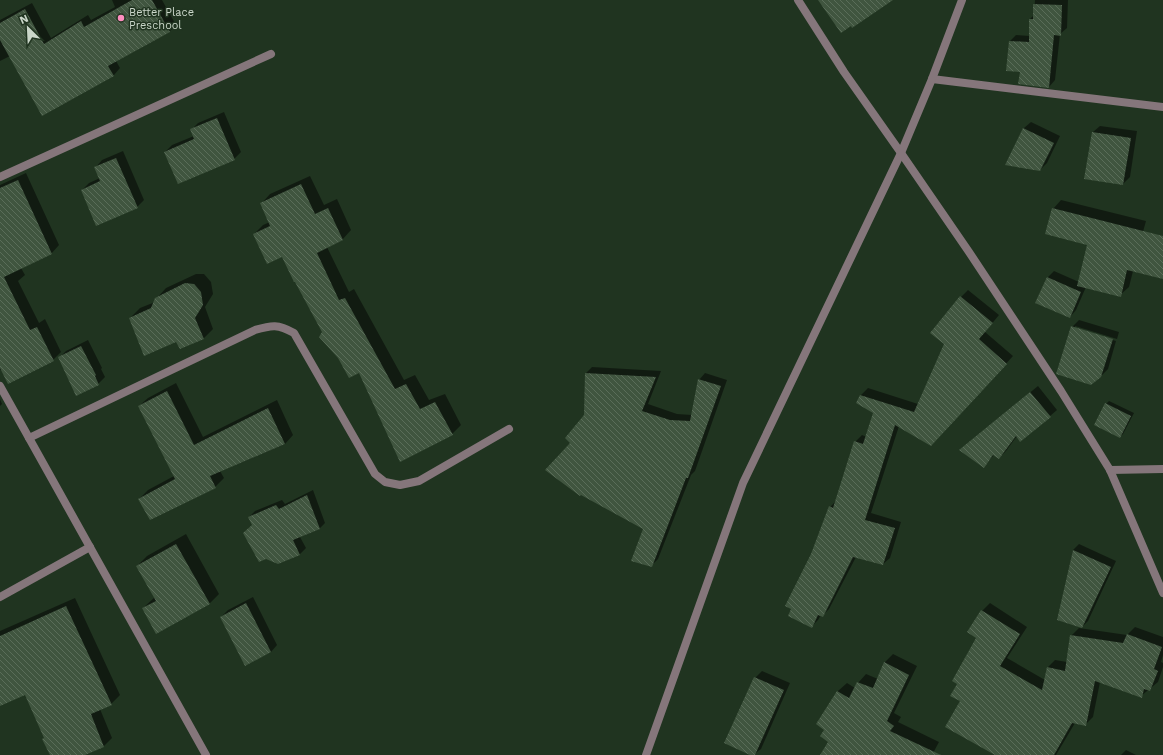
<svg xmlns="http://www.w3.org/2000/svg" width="1163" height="755" font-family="'Work Sans',sans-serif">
  <defs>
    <pattern id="building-back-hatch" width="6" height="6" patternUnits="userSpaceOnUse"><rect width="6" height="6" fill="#40553f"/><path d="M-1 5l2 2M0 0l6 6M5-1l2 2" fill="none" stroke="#5a6d59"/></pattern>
  </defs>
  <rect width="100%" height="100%" fill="#203420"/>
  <g fill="#0007">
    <polygon points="112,0 162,0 176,25 169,32 116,61 120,68 114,75 42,115 10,56 0,61 0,20 32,3 51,38 88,15 91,20 115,7"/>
    <polygon points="1035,0 1068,0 1067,28 1060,34 1055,80 1049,87 1021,71 1010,41 1016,35 1030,36 1030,19 1034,15"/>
    <polygon points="224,112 241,152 234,159 165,152 172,145 194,136 191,130 198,123"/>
    <polygon points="1031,122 1060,136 1047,163 1040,170 1006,164 1024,128"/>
    <polygon points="1100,126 1137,131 1130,177 1123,184 1093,132"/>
    <polygon points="123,151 144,200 137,207 82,190 89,183 100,178 96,167 102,160"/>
    <polygon points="26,173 59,245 51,254 21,268 25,275 18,281 39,323 45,319 61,352 53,360 0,370 0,185"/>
    <polygon points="310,176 324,205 337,199 351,230 342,240 327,247 349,292 354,289 404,380 415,375 429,400 445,394 461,425 452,434 359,372 323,332 283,256 254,234 263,225 270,222 261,204 270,194"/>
    <polygon points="1061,200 1146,221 1141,239 1163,244 1163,278 1133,271 1129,287 1120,295 1086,287 1076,310 1070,317 1047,278 1054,271 1079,282 1089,244 1053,209"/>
    <polygon points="196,274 204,274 211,282 213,294 205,307 213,329 203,339 177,341 130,318 140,308 155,302 156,299 166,288"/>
    <polygon points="968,290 999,315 985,332 1013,356 938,438 899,426 871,513 901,522 890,558 883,564 856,557 829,609 822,616 821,615 818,620 812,626 812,554 830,507 836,501 855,442 862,435 867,437 874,412 858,403 861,395 868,388 918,404 945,344 961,297"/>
    <polygon points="1079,320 1119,332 1117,339 1075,326 1075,328 1116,341 1108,369 1101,376 1072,327"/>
    <polygon points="88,340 102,368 101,369 105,377 98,384 59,358 66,351"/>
    <polygon points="592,367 661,371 648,404 677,414 692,415 699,380 705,373 727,380 695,471 691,475 658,559 651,566 644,529 572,442 585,416 586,373"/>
    <polygon points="176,383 203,437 277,400 293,435 285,444 220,471 224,478 215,487 139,499 148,490 174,476 139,406 148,398"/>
    <polygon points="1038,386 1057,410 1050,416 1017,436 1006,451 999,458 994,455 984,466 967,444"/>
    <polygon points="0,399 2,404 0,406"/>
    <polygon points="1109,401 1134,413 1123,434 1119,437 1106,404"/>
    <polygon points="313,490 325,523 319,529 300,537 306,548 300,554 278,563 249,517 255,511 282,500 285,504"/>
    <polygon points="186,534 219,594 209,604 143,608 155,597 137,566 147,556"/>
    <polygon points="1079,544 1116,561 1088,621 1082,627 1058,620 1073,550"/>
    <polygon points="253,597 277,645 271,652 221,617 228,610"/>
    <polygon points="75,598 120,695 111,704 100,709 112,738 104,746 83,755 51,755 45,737 25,694 0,705 0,631"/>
    <polygon points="990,603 1027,627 1007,658 1045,680 1048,667 1055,660 1067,662 1071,636 1079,628 1127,635 1135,627 1163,637 1163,655 1161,662 1163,663 1163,667 1158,682 1141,696 1100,682 1093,717 1085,725 1075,723 1056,755 1009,755 961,701 958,683 977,638 968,632 982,611"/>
    <polygon points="893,654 917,666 894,713 901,717 898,722 939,742 932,755 821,755 830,741 826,730 817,724 838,691 847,683 855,688 858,683 866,674 878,679 884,663"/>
    <polygon points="762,671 790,683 761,749 753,755 755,678"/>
    <polygon points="1126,750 1136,755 1121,755"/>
  </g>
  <g fill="url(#building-back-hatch)">
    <polygon points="132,0 152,0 170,32 108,66 114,76 42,116 0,40 0,23 25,9 44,44 81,21 84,27"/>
    <polygon points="818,0 893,0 852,28 851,26 841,33"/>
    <polygon points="1033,4 1062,5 1061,36 1054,35 1049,88 1018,84 1020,72 1006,71 1009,41 1029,42 1029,19 1033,19"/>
    <polygon points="217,118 235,160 178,184 164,152 194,139 190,129"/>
    <polygon points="1023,128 1054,143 1040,171 1005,165"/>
    <polygon points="1092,132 1131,138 1123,185 1084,179"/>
    <polygon points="116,158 138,208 96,226 81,190 100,181 94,167"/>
    <polygon points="18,180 52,254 4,277 30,330 37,327 54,361 8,384 0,368 0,188"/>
    <polygon points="301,184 315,214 328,208 343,240 317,253 339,300 345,298 395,389 406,384 420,409 435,402 453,435 400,462 359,373 349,378 338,358 319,337 322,332 295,282 294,282 282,257 267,264 253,234 270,226 260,203"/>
    <polygon points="1052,208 1163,236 1163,279 1127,270 1121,297 1077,286 1087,245 1045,234"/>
    <polygon points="1047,277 1081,292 1070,318 1035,303"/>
    <polygon points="185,283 194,284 201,292 203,305 195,318 204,339 180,349 176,342 144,356 129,318 151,308 155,298"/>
    <polygon points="960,296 993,323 979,339 1007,364 931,446 895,425 865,520 895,528 883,565 853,557 823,617 818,615 812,628 788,616 791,609 785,606 811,554 829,506 833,508 854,441 863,444 873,413 856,403 860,395 914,412 944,344 930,333"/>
    <polygon points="1071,326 1113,339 1101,377 1091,385 1056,374"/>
    <polygon points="81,346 96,375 95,376 99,385 76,396 58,357"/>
    <polygon points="585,373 656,377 642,411 670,420 690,421 698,379 721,386 688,478 686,478 652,567 631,561 643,529 581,495 580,496 545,470 570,443 565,438 584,415"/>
    <polygon points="167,391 194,445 268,408 285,444 210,476 216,488 150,520 138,499 175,479 138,406"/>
    <polygon points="1030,392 1051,417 1020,442 1016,436 999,459 993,455 984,468 959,450"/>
    <polygon points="1105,403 1131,416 1120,438 1094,425"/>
    <polygon points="307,495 320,529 293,540 300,555 278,564 266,559 259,562 243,533 252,525 248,517 276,505 279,509"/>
    <polygon points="176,544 210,604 156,634 142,608 156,601 136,566"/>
    <polygon points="1073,550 1111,567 1082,628 1057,620"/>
    <polygon points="246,603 271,652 245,666 220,617"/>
    <polygon points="66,606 112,705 91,714 104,747 85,755 50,755 42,739 44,738 25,695 0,706 0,636"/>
    <polygon points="981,610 1020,634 1000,666 1042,690 1047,667 1065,671 1070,635 1123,643 1127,634 1162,647 1154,669 1158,671 1150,691 1144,689 1142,698 1095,681 1086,726 1072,723 1054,755 995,755 945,727 960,701 950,696 957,684 952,681 976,638 967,632"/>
    <polygon points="884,662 909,675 887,721 894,726 890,731 941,755 820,755 828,742 820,736 824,730 816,724 837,691 849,698 857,682 873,688"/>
    <polygon points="754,677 784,690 755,755 750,755 724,743"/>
  </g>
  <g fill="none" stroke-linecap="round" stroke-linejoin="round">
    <g stroke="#85767b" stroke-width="8">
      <polyline points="798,0 844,72 901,153 969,252 1061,391 1110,470 1163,593"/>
      <polyline points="932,79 1163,107"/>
      <polyline points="0,177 271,54"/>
      <polyline points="0,386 206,755"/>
      <path d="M29 438 255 330C272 325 278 324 294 333L375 474 385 482 400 485 419 481 509 429"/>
      <polyline points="1110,470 1163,469"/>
      <polyline points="0,597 90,547"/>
      <polyline points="646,755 743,483 901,153 932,79 962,0"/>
    </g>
  </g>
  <circle fill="#fd8ebf" stroke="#203420" stroke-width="1.5" cx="121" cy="18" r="4"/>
  <g text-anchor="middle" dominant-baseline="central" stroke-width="3" stroke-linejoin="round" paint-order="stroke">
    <g font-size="11" fill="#cad6c9" stroke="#203420" text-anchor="start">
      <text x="129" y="12">Better Place<tspan x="129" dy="13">Preschool</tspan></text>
    </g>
  </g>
  <g transform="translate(28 28) rotate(336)" stroke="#203420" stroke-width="3" paint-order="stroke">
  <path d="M0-3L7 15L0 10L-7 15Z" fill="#cad6c9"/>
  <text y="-6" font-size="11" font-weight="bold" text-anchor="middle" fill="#cad6c9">N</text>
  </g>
</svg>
